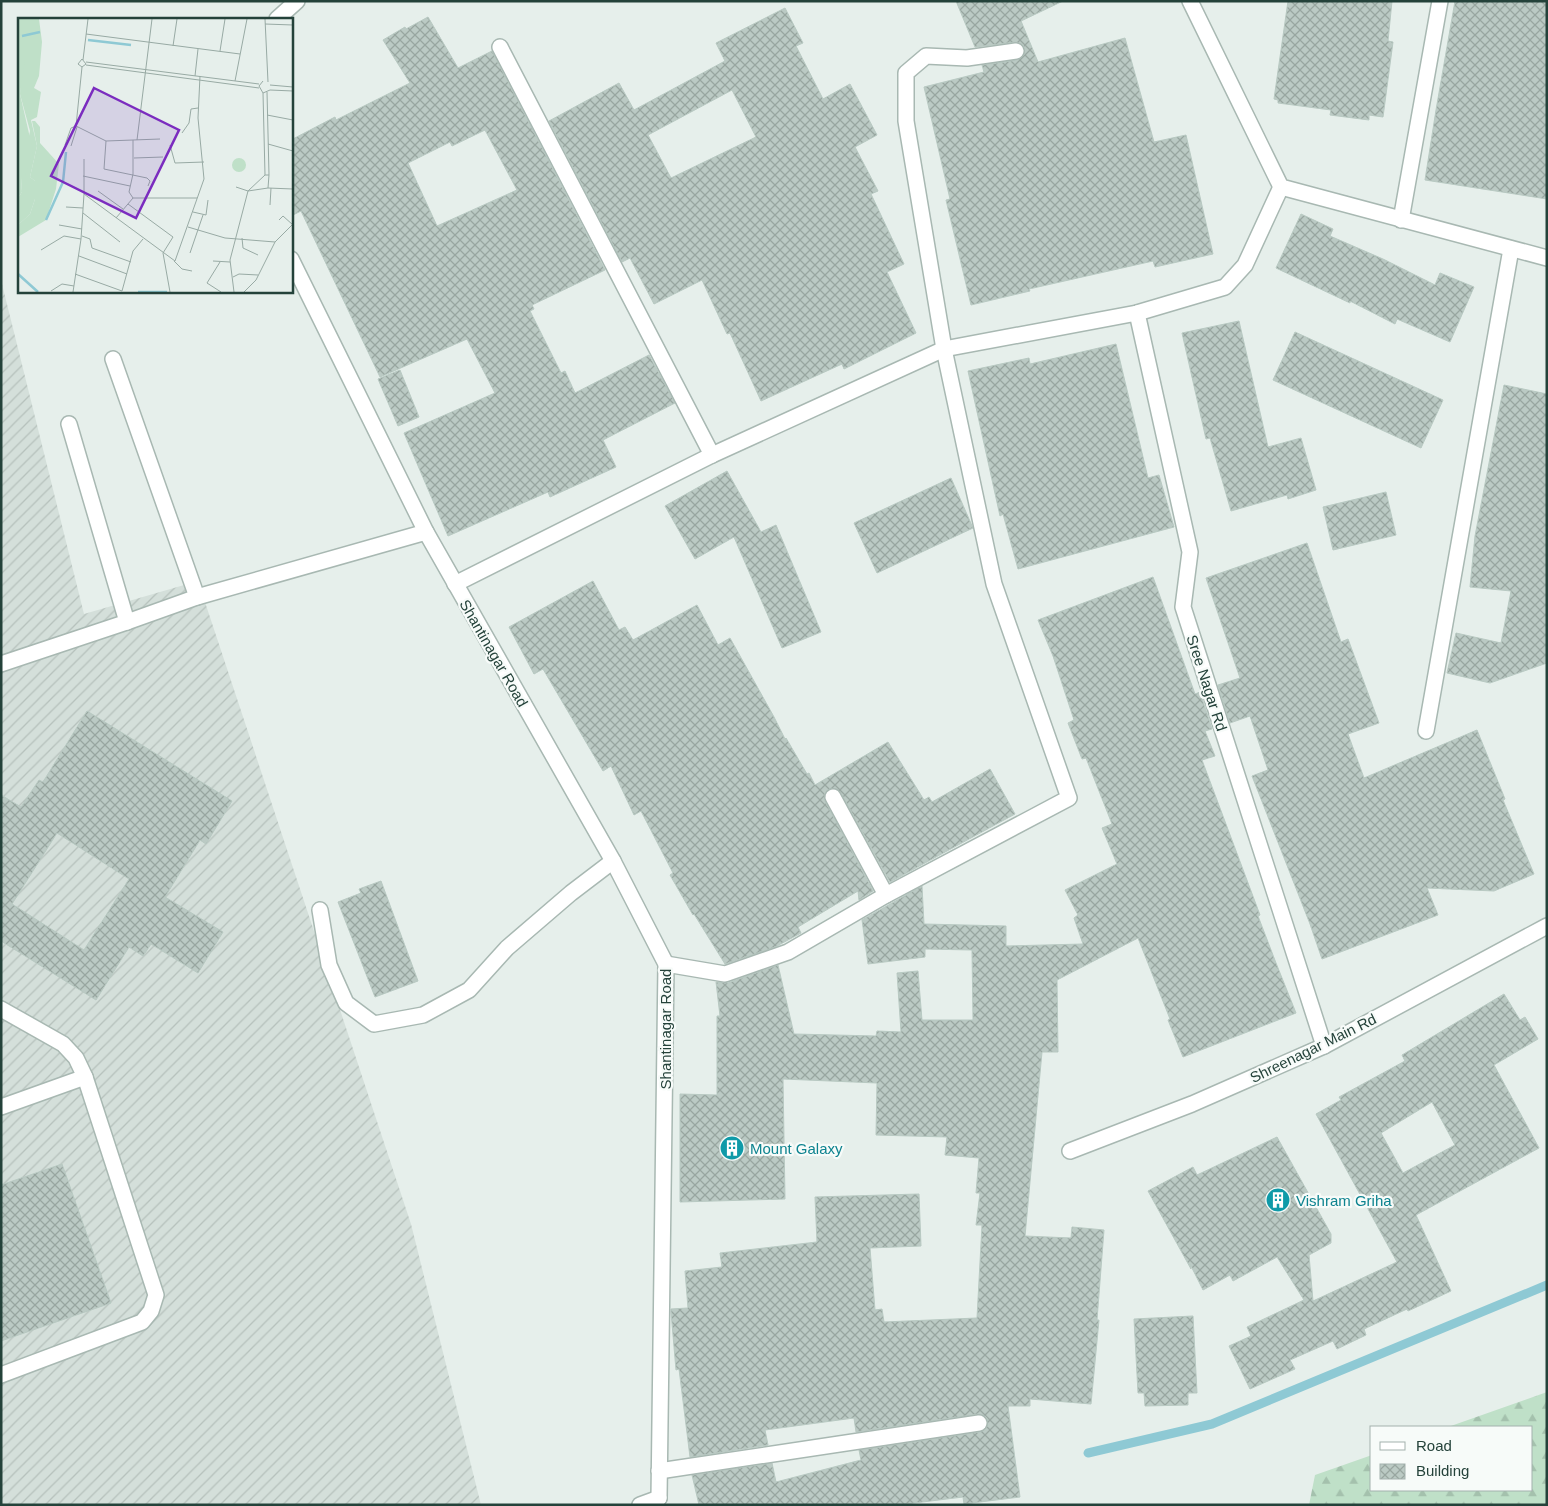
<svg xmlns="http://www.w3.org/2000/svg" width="1548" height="1506" font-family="Helvetica,sans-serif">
  <defs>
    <pattern id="industrial-furrows" width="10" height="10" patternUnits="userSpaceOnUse" patternTransform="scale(1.25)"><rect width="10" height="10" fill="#d4dfda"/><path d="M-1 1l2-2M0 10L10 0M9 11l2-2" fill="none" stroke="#b6c1bc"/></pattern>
    <pattern id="forest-firs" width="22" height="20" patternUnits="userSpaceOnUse" patternTransform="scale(1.25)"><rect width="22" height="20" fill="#bfe0c8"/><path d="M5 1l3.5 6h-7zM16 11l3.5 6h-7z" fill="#a4c1ad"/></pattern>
    <pattern id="building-cross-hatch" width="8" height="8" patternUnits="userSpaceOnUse" patternTransform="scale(1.25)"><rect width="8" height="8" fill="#bbcac4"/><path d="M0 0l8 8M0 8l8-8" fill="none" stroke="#98a6a0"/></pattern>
  </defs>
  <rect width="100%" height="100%" fill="#e6efeb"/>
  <polygon fill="url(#industrial-furrows)" points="1,280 84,614 198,581 411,1224 481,1505 1,1505"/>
  <polygon fill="url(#forest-firs)" points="1547,1392 1547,1505 1309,1505 1315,1475 1372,1455 1372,1490 1532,1490 1532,1427 1448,1427"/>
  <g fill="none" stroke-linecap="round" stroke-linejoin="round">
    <polyline stroke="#8ec9d4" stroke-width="9" points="1088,1453 1212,1424 1547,1285"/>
  </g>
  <g fill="url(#building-cross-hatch)" stroke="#b8c9c2" fill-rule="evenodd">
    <polygon points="956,1 1063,1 1021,21 1038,62 1125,38 1154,142 1186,135 1213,254 1155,267 1153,261 1029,289 1030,291 971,305 946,200 950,199 924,87 984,72 982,65 1018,60 1024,55 1025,50 1023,45 1015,42 975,47"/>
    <polygon points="1288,1 1392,1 1388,41 1393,42 1383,117 1369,115 1369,120 1330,115 1331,110 1278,103 1278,100 1274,99"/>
    <polygon points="1455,1 1547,1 1547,199 1425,180 1436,110"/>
    <path d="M785 8 803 43 796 46 823 99 850 84 877 135 855 147 878 191 871 194 904 264 887 272 916 333 844 369 842 364 761 401 730 333 727 334 702 280 654 304 630 258 622 262 549 121 619 83 634 110 725 61 716 43ZM732 90 756 137 671 178 648 135Z"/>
    <path d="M428 17 458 68 492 51 605 270 532 305 534 309 530 311 561 373 565 371 575 393 649 355 675 403 603 440 616 467 550 497 548 492 448 536 404 433 495 393 467 339 380 377 301 211 291 216V140L335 117 336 120 410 83 383 40 405 27 406 29ZM485 130 517 190 437 226 408 163 450 142 452 146Z"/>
    <polygon points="1301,214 1333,229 1330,236 1383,259 1435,285 1440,273 1474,287 1450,342 1397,319 1395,324 1350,301 1350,303 1276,268"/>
    <polygon points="1239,321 1268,447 1301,438 1316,490 1288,499 1287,495 1231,511 1210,438 1206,439 1182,333"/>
    <polygon points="1295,332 1443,400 1421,448 1273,380"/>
    <polygon points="1116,344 1148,478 1159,475 1174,527 1018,569 1003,514 1000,516 968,371 1029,358 1030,364"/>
    <polygon points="400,370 419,417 398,426 378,379"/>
    <polygon points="1504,385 1547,394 1547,663 1490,683 1447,673 1456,633 1501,643 1511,591 1470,587 1475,536"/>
    <polygon points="727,471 761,532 776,525 821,632 782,648 734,537 695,559 665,506"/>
    <polygon points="951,478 973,528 877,573 854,523"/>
    <polygon points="1386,492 1396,535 1333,550 1323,507"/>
    <polygon points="1307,543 1341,642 1348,639 1379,723 1348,734 1364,778 1477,730 1505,799 1503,800 1534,874 1494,891 1427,888 1438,915 1322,959 1310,924 1252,776 1268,770 1250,716 1230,723 1218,685 1240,678 1206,578"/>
    <polygon points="1153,577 1195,694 1200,692 1212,729 1205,731 1215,756 1202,760 1260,915 1258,916 1276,963 1296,1013 1183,1057 1168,1020 1170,1019 1138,938 1057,980 1058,1052 1042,1052 1025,1236 1071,1238 1072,1227 1104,1230 1097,1320 1099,1320 1091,1404 1030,1399 1030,1406 1008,1406 1020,1497 964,1504 963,1497 898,1505 699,1505 692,1475 772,1463 776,1482 861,1460 859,1450 980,1432 987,1427 987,1418 983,1415 978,1414 856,1432 854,1418 765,1430 768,1445 690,1457 679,1369 676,1370 671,1312 671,1309 688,1308 685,1271 722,1267 720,1253 817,1242 815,1197 919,1194 921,1246 870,1248 875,1310 882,1309 884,1322 977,1318 982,1225 976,1225 980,1193 976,1193 979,1158 945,1155 947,1137 876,1135 877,1083 783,1079 785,1199 680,1202 680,1094 717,1095 717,1016 720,1016 716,982 728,983 778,965 794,1034 876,1036 877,1031 901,1032 897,973 918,971 922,1020 973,1020 972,950 925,949 925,957 868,964 862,920 922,886 924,924 1006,926 1006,946 1083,944 1074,918 1078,915 1065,890 1117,864 1102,828 1112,824 1086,758 1082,759 1068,723 1074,720 1053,656 1038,620"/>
    <polygon points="593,581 619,630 625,627 633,640 697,605 718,645 730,638 774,717 785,739 786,738 807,774 809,773 815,785 888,742 924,800 929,797 932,802 990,769 1015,814 890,882 841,793 837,789 829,789 825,793 825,801 873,891 859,900 858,891 798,927 801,933 775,947 725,964 694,914 693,915 670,875 673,873 641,811 634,815 611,766 603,771 543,669 534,674 509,627"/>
    <path d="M87 711 232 801 206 844 200 840 165 897 223 932 198 973 151 944 143 956 129 947 96 1000 1 941V795L21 807 39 780 43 782ZM57 833 129 879 84 950 12 904Z"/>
    <polygon points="381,881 418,981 375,997 338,902 361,893 359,889"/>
    <path d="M1504 994 1520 1020 1525 1017 1538 1039 1494 1065 1539 1148 1416 1215 1451 1291 1408 1311 1407 1309 1364 1329 1366 1335 1337 1349 1333 1341 1290 1360 1295 1369 1250 1389 1229 1346 1251 1336 1247 1327 1304 1300 1277 1257 1233 1281 1230 1275 1203 1290 1190 1264 1191 1269 1148 1191 1193 1167 1197 1175 1277 1137 1331 1234V1243L1309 1255 1313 1301 1397 1262 1316 1114 1341 1100 1339 1097 1405 1061 1402 1055ZM1432 1102 1455 1145 1403 1173 1381 1133Z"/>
    <polygon points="62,1164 111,1303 1,1341 1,1185"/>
    <polygon points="1193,1316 1197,1393 1188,1393 1188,1405 1145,1406 1144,1393 1138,1393 1134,1319"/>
  </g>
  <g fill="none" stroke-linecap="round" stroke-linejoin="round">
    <defs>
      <g id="minor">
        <polyline points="1190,1 1281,187 1547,258"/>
        <polyline points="277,19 297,1"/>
        <polyline points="500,47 712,455"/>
        <polyline points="1401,220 1440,1"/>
        <polyline points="291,259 426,532 613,861 666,964 659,1498"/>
        <polyline points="1137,313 1190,552 1183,607 1324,1046"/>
        <polyline points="113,359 197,597"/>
        <polyline points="69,424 127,622"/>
        <polyline points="455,584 712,455 944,349 1137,313 1225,287 1245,265 1281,187"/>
        <polyline points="1,664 127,622 197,597 426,532"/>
        <polyline points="1426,731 1511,249"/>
        <polyline points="833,797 886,895"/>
        <polyline points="320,910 329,965 346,1003 374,1024 423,1015 469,990 507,948 571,893 613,861"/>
        <polyline points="666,964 725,974 788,952 886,895 1069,798 994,584 944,349 906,121 906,73 926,56 967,58 1016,51"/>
        <polyline points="1,1009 63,1044 76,1058 85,1077 156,1295 151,1311 142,1322 1,1375"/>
        <polyline points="1,1107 85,1077"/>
        <polyline points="1070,1151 1192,1104 1324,1046 1547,926"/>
        <polyline points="659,1471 979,1423"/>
        <polyline points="640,1505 659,1498"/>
      </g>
    </defs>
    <use href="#minor" stroke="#a8b8b2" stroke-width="18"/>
    <use href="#minor" stroke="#fff" stroke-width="15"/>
  </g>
  <defs>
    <symbol id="building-disc" viewBox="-11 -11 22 22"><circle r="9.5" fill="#0f9aa8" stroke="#f7fbf9"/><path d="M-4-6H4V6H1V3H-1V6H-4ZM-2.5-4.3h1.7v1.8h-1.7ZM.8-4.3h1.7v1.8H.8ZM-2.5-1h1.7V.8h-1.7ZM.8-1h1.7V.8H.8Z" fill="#fff"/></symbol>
  </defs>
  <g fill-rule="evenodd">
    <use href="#building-disc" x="718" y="1134" width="28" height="28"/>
    <use href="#building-disc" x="1264" y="1186" width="28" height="28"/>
  </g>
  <g text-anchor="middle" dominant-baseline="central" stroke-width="4.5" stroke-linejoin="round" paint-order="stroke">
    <g font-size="15" fill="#24423a" stroke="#f7fbf9">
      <text transform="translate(494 653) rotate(60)">Shantinagar Road</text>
      <text transform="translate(1207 683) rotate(72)">Sree Nagar Rd</text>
      <text transform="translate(665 1029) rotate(-90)">Shantinagar Road</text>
      <text transform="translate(1313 1048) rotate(-26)">Shreenagar Main Rd</text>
    </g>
    <g font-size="15" fill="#0d838f" stroke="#f7fbf9" text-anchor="start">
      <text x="750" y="1148">Mount Galaxy</text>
      <text x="1296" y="1200">Vishram Griha</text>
    </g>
  </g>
  <g transform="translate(18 18)">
    <rect width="275" height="275" fill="#e6efeb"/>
    <path d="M7 1H21L24 24 21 58 16 70 23 74 19 99 13 102 19 128 12 159 17 163V181L12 196 0 207V180L4 174 3 160 12 113 2 76Z" fill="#bfe0c8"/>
    <path d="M0 1H7V42L2 76 15 133 7 158 3 160 4 174 0 180ZM14 103H17L22 109V125L41 146 38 171 28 202 0 219V207L12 196 17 181V163L12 159 19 128Z" fill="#bfe0c8"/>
    <path d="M214 147a7 7 0 1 1 14 0a7 7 0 1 1-14 0Z" fill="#bfe0c8"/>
    <path fill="none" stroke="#8ec9d4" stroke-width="2.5" d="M4 18 22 14M70 22 113 27M28 202 45 164 48 134M0 256 20 274M120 274H149"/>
    <path fill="none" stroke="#98aaa4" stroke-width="1" d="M247 1 250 64M247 6 275 7M68 16 222 36M155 28 159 1M202 33 207 1M65 42 70 1M68 44 241 66M68 47 241 70M177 58 180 31M217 63 229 1M245 63 241 68 245 75 252 72 275 73M252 67 275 69M245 75 247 157H251L249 74M249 97 275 102M58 108 88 123 142 121M58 108 64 49 68 46 64 41 60 46 64 49M164 115 171 105 173 91 180 90M119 122 134 1M88 123 86 151 129 160 132 163 130 168M250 126 275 133M47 127 53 110 58 108M152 127 157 145 186 144M53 128 59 109M116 140 145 139M66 141V176L157 243 186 161 180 100 182 58M65 158 112 168M218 169 230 173 250 170 251 157M250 170 275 171M80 173 105 191M115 180 111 174 115 156V122M110 186 155 219 145 235 152 274M252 187 253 170M48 189 65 190M175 194 188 197 190 182M65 195 102 224M98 200 115 180H179M261 202 265 198 275 207M41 207 64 211M170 209 207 220 257 224M64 218 72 221 74 230 113 244M224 220 225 230 240 237M23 232 46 218 63 221M172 235 185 197M61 238 109 256M156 243 164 251 174 253M195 243 212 244M202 244 189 265 203 274M57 256 104 273 115 233 125 221M215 259 221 256 240 257M33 273 44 266 56 268M55 274 63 221 66 176M216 274 212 242 230 173 247 157M226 274 238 262 257 224 275 206"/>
    <path fill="#7b2cbf" fill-opacity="0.15" stroke="#7b2cbf" stroke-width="2.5" d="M76 70 161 112 118 200 33 158Z"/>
    <rect width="275" height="275" fill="none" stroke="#24423a" stroke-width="2.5"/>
  </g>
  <rect width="1548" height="1506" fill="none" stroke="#24423a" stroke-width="5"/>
  <rect x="1370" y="1426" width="162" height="65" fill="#f7fbf9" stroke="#a3b1ad"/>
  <rect x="1380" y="1442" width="25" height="8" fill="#ffffff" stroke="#a3b1ad"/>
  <text x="1416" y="1451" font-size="15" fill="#24423a">Road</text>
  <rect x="1380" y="1464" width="25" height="15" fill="url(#building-cross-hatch)" stroke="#a3b1ad"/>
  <text x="1416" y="1476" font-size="15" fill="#24423a">Building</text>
</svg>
